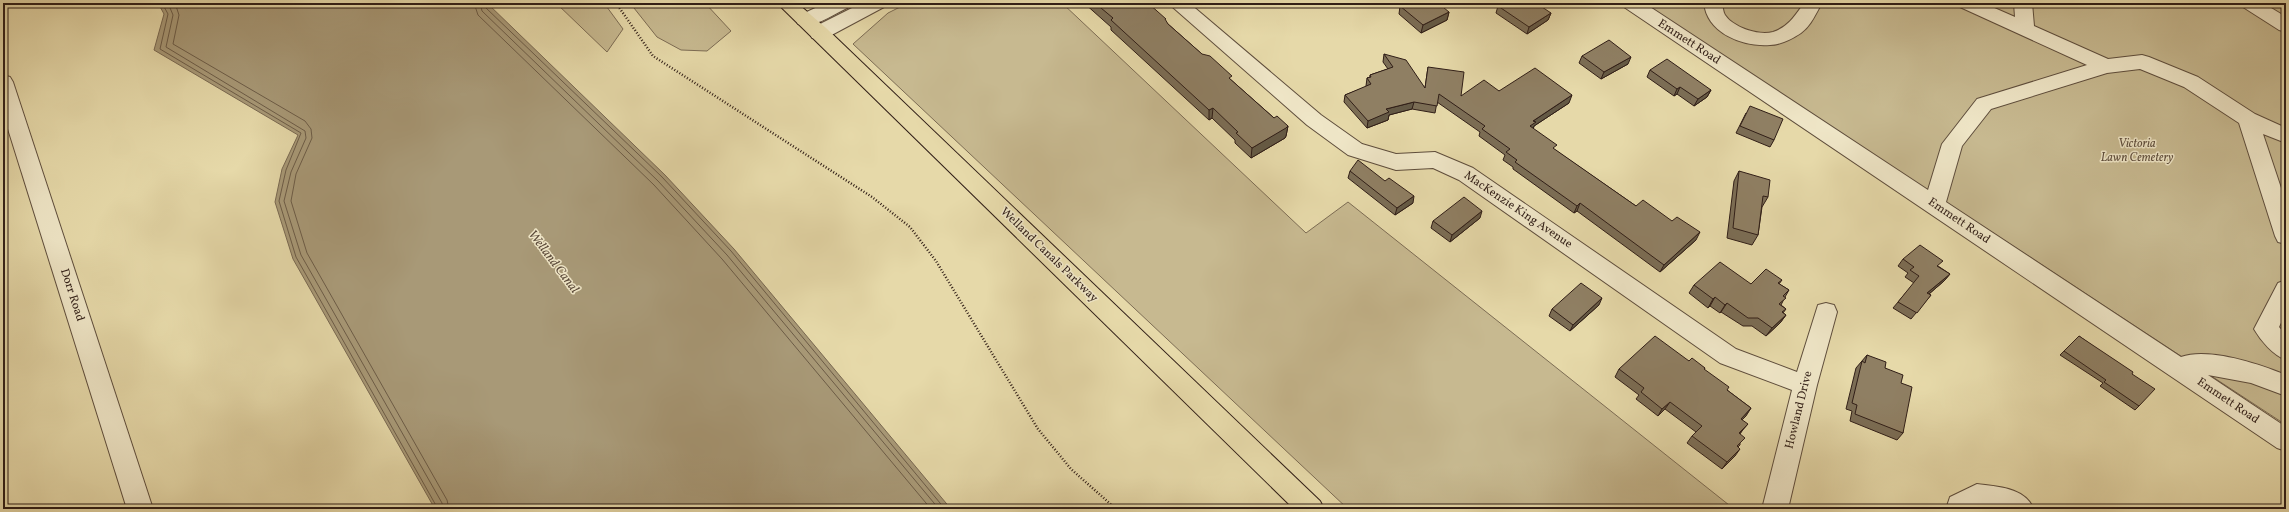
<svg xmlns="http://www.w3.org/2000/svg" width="2289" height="512" font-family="Vollkorn,serif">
  <rect width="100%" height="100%" fill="#e6d9a9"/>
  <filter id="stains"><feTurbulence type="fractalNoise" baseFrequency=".005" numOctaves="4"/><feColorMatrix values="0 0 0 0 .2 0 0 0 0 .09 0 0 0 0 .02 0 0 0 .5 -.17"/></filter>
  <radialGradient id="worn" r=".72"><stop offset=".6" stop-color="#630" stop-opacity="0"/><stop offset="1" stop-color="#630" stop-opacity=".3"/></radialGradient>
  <g fill="#c7b990" stroke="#7c6c54">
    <polygon points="556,3 604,3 623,29 607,52"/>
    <polygon points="630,3 705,3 731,31 707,51 681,50 657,37"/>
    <polygon points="908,3 1062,3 1306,233 1348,202 1734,509 1348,509 853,44 888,13"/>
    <polygon points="1643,3 2286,3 2286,425 1702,42"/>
  </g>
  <polygon fill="#a89977" stroke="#786851" points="158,3 487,3 665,175 734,249 951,509 435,509 293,259 275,202 282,169 298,135 154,50 164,14"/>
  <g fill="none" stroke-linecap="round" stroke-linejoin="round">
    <g stroke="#6c5c47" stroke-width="1">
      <polyline points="162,3 168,14 160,49 301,133 286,170 279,201 296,257 438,509"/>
      <polyline points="168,3 173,15 166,47 305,131 306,138 291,172 284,201 301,255 442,503 443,509"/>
      <polyline points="175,3 179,15 173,44 305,121 311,129 312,138 296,174 291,201 307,253 447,500 449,509"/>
      <polyline points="474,3 478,15 654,185 722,259 931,509"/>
      <polyline points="480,3 482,11 658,181 727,255 939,509"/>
      <polyline points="485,3 486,8 662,177 731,251 945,509"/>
    </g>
    <defs>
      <g id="minor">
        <path d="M826 3H851L849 7C834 14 814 29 798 24L796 20 798 16Z"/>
        <polygon points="862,3 886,3 884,7 826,38 819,39 812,38 810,33 812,28"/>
        <polygon points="1168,3 1189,3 1321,115 1362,144 1396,154 1435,152 1473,168 1736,349 1797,372 1818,305 1826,303 1834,305 1837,312 1817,385 1788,509 1762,509 1792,390 1720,363 1459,180 1433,168 1396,170 1348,155 1307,125"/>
        <path d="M1622 3H1644L1928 190 1942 144 1977 99 2087 65 1960 7 1958 3H1983L2015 17 2014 3H2032L2034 26 2108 59 2142 55 2149 57 2198 77 2255 114 2286 128V143L2263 134 2286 203V244L2278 242 2275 236 2239 123 2184 87 2140 69 2107 73 1991 109 1962 146 1946 202 2181 357C2208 347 2260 364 2286 375V396L2251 383 2208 375 2286 427V451L2277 448 1624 7Z"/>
        <path d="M1704 3H1722C1723 7 1723 12 1725 15 1733 27 1758 36 1773 32 1788 27 1795 16 1804 3H1822C1816 13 1811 26 1801 33 1792 39 1780 45 1770 45 1742 47 1707 33 1704 3Z"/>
        <polygon points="2241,3 2263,3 2286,17 2286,32 2279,30 2243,7"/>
        <polygon points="3,75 10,77 13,82 153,509 127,509 3,113"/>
        <path d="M2286 280V312L2279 327 2286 335V360C2273 355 2261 341 2254 329L2278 283Z"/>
        <path d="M1977 484C1998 487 2024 487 2034 509 2024 509 1980 506 1975 509H1946L1950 497Z"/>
      </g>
      <polygon id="major" points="777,3 797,3 826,28 1320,501 1324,509 1294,509"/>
    </defs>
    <use href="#minor" stroke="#5e4d3c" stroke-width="2"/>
    <use href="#major" stroke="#301e17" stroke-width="2"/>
    <polyline stroke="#301e17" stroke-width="2.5" stroke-dasharray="1 2" stroke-linecap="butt" points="616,3 653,56 872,197 910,227 936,261 1038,429 1071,469 1116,509"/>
    <use href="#minor" fill="#efe6c7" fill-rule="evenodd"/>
    <use href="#major" fill="#e6d9a9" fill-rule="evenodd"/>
  </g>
  <g fill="#7b6d55" stroke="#301e17">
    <polygon points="1084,3 1148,3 1168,24 1274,118 1288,126 1286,136 1285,138 1251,158 1235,143 1235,140 1212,118 1209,120 1111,30 1111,27"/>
    <polygon points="1400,6 1449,12 1447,20 1421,33 1399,14"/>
    <polygon points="1498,6 1551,13 1548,20 1527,34 1496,13"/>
    <polygon points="1384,54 1425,88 1428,67 1461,96 1499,91 1569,103 1534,126 1533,129 1555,150 1636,206 1696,240 1660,272 1577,211 1574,213 1513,169 1513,167 1503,160 1505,155 1479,136 1480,132 1437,102 1435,113 1412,109 1389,115 1388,120 1367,128 1344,102 1345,95 1366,87 1366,86 1367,78 1370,77 1370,75 1388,69 1383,62"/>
    <polygon points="1582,56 1628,64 1601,79 1579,63"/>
    <polygon points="1650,70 1711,90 1707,97 1694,106 1677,94 1674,96 1647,77"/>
    <polygon points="1746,113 1774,140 1770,147 1736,133"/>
    <polygon points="1350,171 1413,203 1395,215 1348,178"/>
    <polygon points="1739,171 1768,197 1762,207 1758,235 1752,245 1727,238 1734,181"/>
    <polygon points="1480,218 1450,242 1431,228 1433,221"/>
    <polygon points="1903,259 1938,266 1950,274 1944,281 1929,294 1931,295 1911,319 1893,308 1914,283 1905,277 1908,273 1898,266"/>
    <polygon points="1782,280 1779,284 1789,290 1785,297 1781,305 1786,309 1783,313 1786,315 1780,323 1766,336 1752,326 1743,326 1721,312 1720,313 1710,306 1708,308 1689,293 1694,285 1751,284"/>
    <polygon points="1599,305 1570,331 1549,316 1552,309"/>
    <polygon points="2079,336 2132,374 2139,406 2135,410 2100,386 2103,383 2060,355"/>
    <polygon points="1867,355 1885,368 1901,383 1903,433 1897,440 1850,421 1852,411 1846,409 1856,368"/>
    <polygon points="1689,361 1705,368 1704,370 1727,390 1751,408 1742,420 1742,431 1740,434 1740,445 1738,447 1735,456 1722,469 1687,443 1692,436 1696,432 1665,409 1658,416 1636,399 1639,395 1615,377 1619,369"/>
  </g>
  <g fill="#645945" stroke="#301e17">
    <polygon points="1449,12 1447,20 1421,33 1423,25"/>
    <polygon points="1551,13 1548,20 1527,34 1529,27"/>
    <polygon points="1631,57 1628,64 1601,79 1604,72"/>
    <polygon points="1680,87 1677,94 1674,96 1677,89"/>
    <polygon points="1711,90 1707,97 1694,106 1698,99"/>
    <polygon points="1572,95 1569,103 1534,126 1533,130 1530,126 1533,121"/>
    <polygon points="1414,102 1412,109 1389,115 1388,120 1367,128 1368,121 1386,109"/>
    <polygon points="1213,108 1212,118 1209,120 1209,110"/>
    <polygon points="1288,126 1286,136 1285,138 1251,158 1252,148"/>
    <polygon points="1414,196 1413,203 1395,215 1397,208"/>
    <polygon points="1580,203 1577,211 1574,213 1577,206"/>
    <polygon points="1482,211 1480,218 1450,242 1452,235"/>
    <polygon points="1700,232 1696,240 1660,272 1664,265"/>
    <polygon points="1950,274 1944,281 1922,300 1927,293"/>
    <polygon points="1715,297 1710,306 1708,308 1713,299"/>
    <polygon points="1602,298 1599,305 1570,331 1573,325"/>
    <polygon points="1727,303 1721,312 1720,313 1725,305"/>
    <polygon points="1786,315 1780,323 1766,336 1772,328"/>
    <polygon points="1670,402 1665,409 1658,416 1662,409"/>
    <polygon points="1751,408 1746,416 1736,426 1741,419"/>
    <polygon points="1748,424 1742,431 1733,441 1739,433"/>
    <polygon points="1740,449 1735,456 1722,469 1727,462"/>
  </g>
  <g fill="#8f7f63" stroke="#301e17">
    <polygon points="1095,3 1148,3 1166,19 1165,19 1168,24 1202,54 1210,56 1232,76 1229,78 1274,118 1277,116 1288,126 1286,128 1252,148 1236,133 1238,132 1213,108 1209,110 1111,20 1113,18"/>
    <polygon points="1407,3 1438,3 1449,12 1423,25 1400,6"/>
    <polygon points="1503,3 1536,3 1551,13 1529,27 1498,6"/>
    <polygon points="1609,40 1631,57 1604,72 1582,56"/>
    <polygon points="1384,54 1406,60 1425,88 1428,67 1464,72 1461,96 1484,80 1499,91 1535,68 1572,95 1533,121 1536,122 1530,126 1557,145 1553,148 1636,206 1643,200 1672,221 1677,217 1700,232 1664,265 1580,203 1577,206 1515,162 1517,160 1506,152 1510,149 1482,129 1485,126 1439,94 1437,106 1414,102 1386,109 1389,112 1368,121 1345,95 1371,84 1367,78 1371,77 1370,75 1393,67"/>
    <polygon points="1667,59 1711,90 1698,99 1680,87 1677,89 1650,70"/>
    <polygon points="1750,106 1783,119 1774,140 1740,126"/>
    <polygon points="1358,160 1385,181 1389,178 1414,196 1397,208 1350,171"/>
    <polygon points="1739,171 1770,180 1768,197 1763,196 1758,235 1733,228"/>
    <polygon points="1464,197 1482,211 1452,235 1433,221"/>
    <polygon points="1920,245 1943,261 1937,266 1950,274 1927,293 1931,295 1917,313 1898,302 1919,276 1910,270 1914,267 1903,259"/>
    <polygon points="1720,262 1751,284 1766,269 1782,280 1778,283 1789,290 1783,296 1786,298 1779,304 1786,309 1782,312 1786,315 1772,328 1758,318 1748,318 1727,303 1725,305 1715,297 1713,299 1694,285"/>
    <polygon points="1581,283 1602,298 1573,325 1552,309"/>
    <polygon points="1655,336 1689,361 1692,358 1705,368 1704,369 1729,387 1727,390 1751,408 1741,419 1748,424 1739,433 1745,438 1737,446 1740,449 1727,462 1692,436 1702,426 1670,402 1662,409 1641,392 1644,388 1619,369"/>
    <polygon points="2079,336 2133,372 2132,374 2155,389 2139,406 2104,382 2106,380 2064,351"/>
    <polygon points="1867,355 1886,362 1885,368 1903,375 1901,383 1912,387 1903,433 1855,414 1857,405 1852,403 1862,361 1865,363"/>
  </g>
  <g text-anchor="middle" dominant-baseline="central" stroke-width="3" stroke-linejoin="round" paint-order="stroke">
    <g font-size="12" fill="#301e17" stroke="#efe6c7">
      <text transform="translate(1689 42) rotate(33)">Emmett Road</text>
      <text transform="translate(1518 210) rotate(34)">MacKenzie King Avenue</text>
      <text transform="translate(1959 221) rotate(34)">Emmett Road</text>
      <text transform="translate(1049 255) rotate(44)">Welland Canals Parkway</text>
      <text transform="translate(72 295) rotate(72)">Dorr Road</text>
      <text transform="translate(2228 401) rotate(34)">Emmett Road</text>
      <text transform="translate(1799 410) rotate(-76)">Howland Drive</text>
    </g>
    <g font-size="12" font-style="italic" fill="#5d4c3b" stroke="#efe6c7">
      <text x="2137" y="144">Victoria<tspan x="2137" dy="14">Lawn Cemetery</tspan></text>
    </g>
    <g font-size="13" font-style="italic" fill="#5a4939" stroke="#efe6c7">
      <text transform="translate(553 262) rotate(53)">Welland Canal</text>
    </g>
  </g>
  <rect width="2289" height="512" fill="none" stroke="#e6d9a9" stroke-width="16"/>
  <rect x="4" y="4" width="2281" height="504" fill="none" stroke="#301e17" stroke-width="2"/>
  <rect x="8" y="8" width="2273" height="496" fill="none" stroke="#301e17"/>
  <rect width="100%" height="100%" filter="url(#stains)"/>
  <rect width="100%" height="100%" fill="url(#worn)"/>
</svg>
